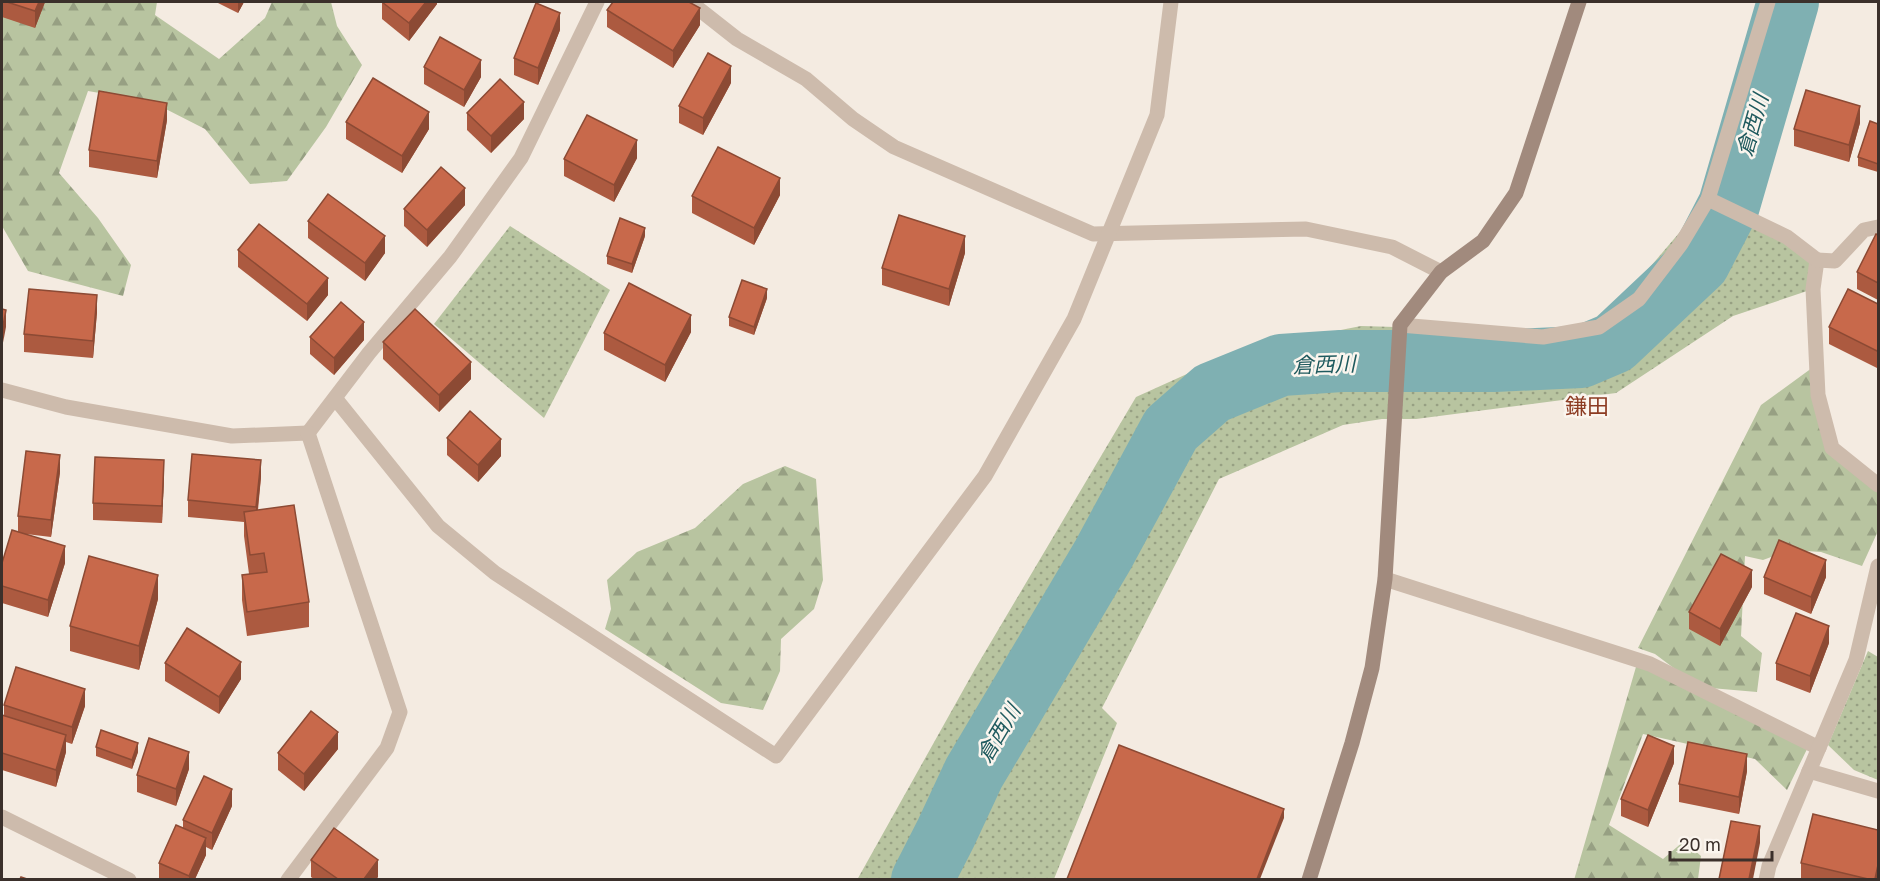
<svg xmlns="http://www.w3.org/2000/svg" width="1880" height="881" font-family="'Golos Text','Noto Sans JP',sans-serif">
  <defs>
    <pattern id="grass-dots" width="8" height="8" patternUnits="userSpaceOnUse" patternTransform="scale(1.5)"><rect width="8" height="8" fill="#b8c4a0"/><path d="M2 2h.1M6 6h.1" fill="none" stroke="#97a083" stroke-width="1.8" stroke-linecap="round"/></pattern>
    <pattern id="forest-firs" width="22" height="20" patternUnits="userSpaceOnUse" patternTransform="scale(1.5)"><rect width="22" height="20" fill="#b8c4a0"/><path d="M5 1l3.5 6h-7zM16 11l3.5 6h-7z" fill="#97a083"/></pattern>
  </defs>
  <rect width="100%" height="100%" fill="#f4ebe1"/>
  <g fill="url(#grass-dots)">
    <polygon points="1708,199 1817,260 1813,289 1733,316 1616,393 1416,419 1382,419 1343,425 1219,479 1102,708 1117,723 1054,879 857,880 975,669 1136,397 1240,350 1361,326 1570,332 1599,327"/>
    <polygon points="510,226 610,290 544,418 434,324"/>
    <polygon points="1868,651 1878,657 1878,780 1854,770 1828,745"/>
  </g>
  <g fill="url(#forest-firs)">
    <polygon points="2,2 157,2 155,15 219,59 265,18 272,2 331,2 337,26 362,65 326,127 287,181 250,184 205,129 152,102 88,91 59,173 98,218 131,265 123,296 28,271 2,226"/>
    <polygon points="1816,365 1832,448 1878,485 1878,531 1862,566 1821,552 1790,550 1763,560 1745,556 1741,636 1762,653 1757,692 1699,687 1655,654 1638,648 1761,405"/>
    <polygon points="785,466 816,479 823,580 814,609 781,639 780,671 763,710 721,703 605,629 611,609 607,580 637,552 695,528 743,484"/>
    <polygon points="1638,660 1810,743 1787,790 1755,759 1643,734 1609,825 1663,859 1684,841 1701,856 1698,879 1574,880"/>
  </g>
  <g fill="none" stroke-linecap="round" stroke-linejoin="round">
    <polyline stroke="#7fb0b2" stroke-width="62" points="922,880 946,833 974,773 1103,555 1171,429 1212,393 1281,365 1341,361 1494,361 1581,357 1614,343 1699,263 1729,205 1788,2"/>
    <g stroke="#cdbbac" stroke-width="15">
      <polyline points="690,2 737,39 806,79 853,119 894,147 1093,234 1306,229 1392,247 1441,272"/>
      <polyline points="1708,199 1787,237 1817,260 1813,289 1818,395 1832,448 1878,485"/>
      <polyline points="1817,260 1835,261 1864,230 1878,227"/>
      <polyline points="1400,325 1543,337 1599,327 1639,299 1681,244 1708,199 1768,2"/>
      <polyline points="2,390 66,407 232,436 308,433"/>
      <polyline points="335,398 438,526 495,573 776,756 985,476 1074,319 1157,115 1171,2"/>
      <polyline points="308,433 369,353 450,257 521,158 597,2"/>
      <polyline points="1385,579 1650,664 1819,748"/>
      <polyline points="1809,771 1878,791"/>
      <polyline points="2,817 129,880"/>
      <polyline points="288,880 387,748 400,712 308,433"/>
      <polyline points="1766,880 1769,866 1856,660 1878,566"/>
    </g>
    <polyline stroke="#a18a7d" stroke-width="15" points="1309,880 1352,743 1372,668 1385,579 1400,325 1441,272 1483,241 1516,193 1579,2"/>
  </g>
  <g fill="#ac5a40">
    <polygon points="2,2 45,2 35,28 2,17"/>
    <polygon points="216,2 244,2 238,13"/>
    <polygon points="382,2 437,2 437,4 409,41 382,19"/>
    <polygon points="607,10 700,25 673,68 607,27"/>
    <polygon points="560,30 538,85 514,75 514,58"/>
    <polygon points="424,67 481,77 464,107 424,84"/>
    <polygon points="731,83 703,135 679,123 679,106"/>
    <polygon points="467,113 524,119 491,153 467,130"/>
    <polygon points="167,120 157,178 89,167 89,150"/>
    <polygon points="346,122 429,129 402,173 346,139"/>
    <polygon points="1860,123 1849,162 1794,146 1794,129"/>
    <polygon points="1878,124 1878,172 1858,166 1858,157"/>
    <polygon points="637,158 614,202 564,176 564,159"/>
    <polygon points="780,195 754,245 692,213 692,196"/>
    <polygon points="465,205 427,247 404,226 404,209"/>
    <polygon points="308,221 385,253 365,281 308,238"/>
    <polygon points="1878,235 1878,300 1857,289 1857,272"/>
    <polygon points="645,236 632,273 607,264 607,256"/>
    <polygon points="238,250 328,295 307,321 238,267"/>
    <polygon points="965,253 949,306 882,285 882,268"/>
    <polygon points="767,298 754,335 729,326 729,317"/>
    <polygon points="1878,304 1877,368 1829,344 1829,327"/>
    <polygon points="97,312 93,358 24,352 24,334"/>
    <polygon points="691,332 665,382 604,350 604,333"/>
    <polygon points="310,337 364,340 334,375 310,354"/>
    <polygon points="383,342 471,379 439,412 383,359"/>
    <polygon points="447,438 501,456 478,482 447,455"/>
    <polygon points="60,472 51,537 26,534 65,563 48,617 2,603 2,563 18,532 18,516"/>
    <polygon points="164,477 162,523 93,520 93,503"/>
    <polygon points="261,477 258,510 309,602 309,627 247,636 242,600 242,575 249,574 244,536 244,522 188,517 188,500"/>
    <polygon points="1764,577 1826,577 1811,614 1764,594"/>
    <polygon points="1752,587 1720,646 1689,629 1689,612"/>
    <polygon points="158,599 139,670 70,651 70,626"/>
    <polygon points="1829,643 1810,693 1776,680 1776,663"/>
    <polygon points="165,663 241,679 219,714 165,681"/>
    <polygon points="4,705 85,706 72,744 66,742 66,752 56,787 2,770 2,715 4,716"/>
    <polygon points="96,747 138,752 132,769 96,756"/>
    <polygon points="338,749 304,791 278,770 278,753"/>
    <polygon points="1674,763 1648,827 1621,816 1621,799"/>
    <polygon points="189,769 176,806 137,792 137,775"/>
    <polygon points="1747,771 1739,814 1679,802 1679,784"/>
    <polygon points="232,806 212,850 206,847 206,855 195,879 159,879 159,863 183,828 183,820"/>
    <polygon points="311,860 378,877 376,879 314,879 311,877"/>
    <polygon points="1801,863 1878,879 1801,879"/>
  </g>
  <g fill="#8c4a34">
    <polygon points="39,2 45,2 35,28 35,11"/>
    <polygon points="238,2 244,2 238,13"/>
    <polygon points="426,2 437,2 437,4 409,41 409,23"/>
    <polygon points="700,8 700,25 673,68 673,51"/>
    <polygon points="560,13 560,30 538,85 538,68"/>
    <polygon points="481,60 481,77 464,107 464,90"/>
    <polygon points="731,66 731,83 703,135 703,118"/>
    <polygon points="524,102 524,119 491,153 491,136"/>
    <polygon points="167,103 167,120 157,178 157,161"/>
    <polygon points="1860,106 1860,123 1849,162 1849,145"/>
    <polygon points="429,112 429,129 402,173 402,156"/>
    <polygon points="637,140 637,158 614,202 614,185"/>
    <polygon points="780,178 780,195 754,245 754,228"/>
    <polygon points="465,188 465,205 427,247 427,230"/>
    <polygon points="645,228 645,236 632,273 632,264"/>
    <polygon points="385,236 385,253 365,281 365,263"/>
    <polygon points="965,236 965,253 949,306 949,289"/>
    <polygon points="328,278 328,295 307,321 307,304"/>
    <polygon points="767,289 767,298 754,335 754,327"/>
    <polygon points="97,295 97,312 93,358 93,341"/>
    <polygon points="6,310 6,327 2,348 2,331"/>
    <polygon points="691,315 691,332 665,382 665,365"/>
    <polygon points="364,322 364,340 334,375 334,358"/>
    <polygon points="1878,349 1878,366 1877,368 1877,351"/>
    <polygon points="471,362 471,379 439,412 439,395"/>
    <polygon points="501,439 501,456 478,482 478,465"/>
    <polygon points="60,455 60,472 51,537 51,520"/>
    <polygon points="164,460 164,477 162,523 162,506"/>
    <polygon points="261,460 261,477 256,524 256,507"/>
    <polygon points="65,546 65,563 48,617 48,600"/>
    <polygon points="1826,560 1826,577 1811,614 1811,597"/>
    <polygon points="1752,570 1752,587 1720,646 1720,629"/>
    <polygon points="158,575 158,599 139,670 139,646"/>
    <polygon points="1829,626 1829,643 1810,693 1810,676"/>
    <polygon points="241,662 241,679 219,714 219,697"/>
    <polygon points="85,689 85,706 72,744 72,727"/>
    <polygon points="338,732 338,749 304,791 304,774"/>
    <polygon points="66,735 66,752 56,787 56,770"/>
    <polygon points="138,743 138,752 132,769 132,760"/>
    <polygon points="1674,746 1674,763 1648,827 1648,810"/>
    <polygon points="189,752 189,769 176,806 176,789"/>
    <polygon points="1747,754 1747,771 1739,814 1739,797"/>
    <polygon points="232,789 232,806 212,850 212,833"/>
    <polygon points="1284,809 1284,818 1260,879 1257,879"/>
    <polygon points="1760,826 1760,843 1753,879 1749,879"/>
    <polygon points="206,838 206,855 195,879 189,879 189,876"/>
    <polygon points="378,860 378,877 376,879 364,879"/>
    <polygon points="1878,865 1878,879 1875,879"/>
  </g>
  <g fill="#c8694b" stroke="#8c4a34" stroke-width="1.5">
    <polygon points="7,2 39,2 35,11"/>
    <polygon points="382,2 426,2 409,23"/>
    <polygon points="613,2 689,2 700,8 673,51 607,10"/>
    <polygon points="536,3 560,13 538,68 514,58"/>
    <polygon points="440,37 481,60 464,90 424,67"/>
    <polygon points="708,53 731,66 703,118 679,106"/>
    <polygon points="373,78 429,112 402,156 346,122"/>
    <polygon points="500,79 524,102 491,136 467,113"/>
    <polygon points="1806,90 1860,106 1849,145 1794,129"/>
    <polygon points="99,91 167,103 157,161 89,150"/>
    <polygon points="587,115 637,140 614,185 564,159"/>
    <polygon points="1870,121 1878,124 1878,164 1858,157"/>
    <polygon points="718,147 780,178 754,228 692,196"/>
    <polygon points="441,167 465,188 427,230 404,209"/>
    <polygon points="328,194 385,236 365,263 308,221"/>
    <polygon points="899,215 965,236 949,289 882,268"/>
    <polygon points="620,218 645,228 632,264 607,256"/>
    <polygon points="259,224 328,278 307,304 238,250"/>
    <polygon points="1876,234 1878,235 1878,283 1857,272"/>
    <polygon points="742,280 767,289 754,327 729,317"/>
    <polygon points="629,283 691,315 665,365 604,333"/>
    <polygon points="29,289 97,295 93,341 24,334"/>
    <polygon points="1848,289 1878,304 1878,349 1877,351 1829,327"/>
    <polygon points="341,302 364,322 334,358 310,337"/>
    <polygon points="2,309 6,310 2,331"/>
    <polygon points="415,309 471,362 439,395 383,342"/>
    <polygon points="470,411 501,439 478,465 447,438"/>
    <polygon points="26,451 60,455 51,520 18,516"/>
    <polygon points="192,454 261,460 256,507 188,500"/>
    <polygon points="95,457 164,460 162,506 93,503"/>
    <polygon points="294,505 309,602 247,612 242,575 267,572 264,553 250,555 244,512"/>
    <polygon points="12,530 65,546 48,600 2,586 2,563"/>
    <polygon points="1779,540 1826,560 1811,597 1764,577"/>
    <polygon points="1721,554 1752,570 1720,629 1689,612"/>
    <polygon points="89,556 158,575 139,646 70,626"/>
    <polygon points="1796,613 1829,626 1810,676 1776,663"/>
    <polygon points="187,628 241,662 219,697 165,663"/>
    <polygon points="16,667 85,689 72,727 4,705"/>
    <polygon points="311,711 338,732 304,774 278,753"/>
    <polygon points="2,715 66,735 56,770 2,753"/>
    <polygon points="101,730 138,743 132,760 96,747"/>
    <polygon points="1648,735 1674,746 1648,810 1621,799"/>
    <polygon points="149,738 189,752 176,789 137,775"/>
    <polygon points="1688,742 1747,754 1739,797 1679,784"/>
    <polygon points="1119,745 1284,809 1257,879 1067,879"/>
    <polygon points="204,776 232,789 212,833 183,820"/>
    <polygon points="1813,814 1878,830 1878,865 1875,879 1868,879 1801,863"/>
    <polygon points="1731,821 1760,826 1749,879 1719,879"/>
    <polygon points="176,825 206,838 189,876 159,863"/>
    <polygon points="334,828 378,860 364,879 338,879 311,860"/>
    <polygon points="21,877 27,879 20,879"/>
  </g>
  <g text-anchor="middle" dominant-baseline="central" stroke-width="5" stroke-linejoin="round" paint-order="stroke">
    <g font-size="21" font-style="italic" fill="#1f5a5e" stroke="#fbf5ee">
      <text transform="translate(1752 125) rotate(-74)">倉西川</text>
      <text transform="translate(1324 364) rotate(-2)">倉西川</text>
      <text transform="translate(998 733) rotate(-59)">倉西川</text>
    </g>
    <g font-size="22" fill="#8c3b22" stroke="#fbf5ee">
      <text x="1587" y="405">鎌田</text>
    </g>
  </g>
  <rect width="1880" height="881" fill="none" stroke="#3b302b" stroke-width="6"/>
  <path d="M1670 851v9h102v-9" fill="none" stroke="#3b302b" stroke-width="3"/>
  <text x="1679" y="851" font-size="18" fill="#3b302b" stroke="#fbf5ee" stroke-width="4.5" paint-order="stroke">20 m</text>
</svg>
